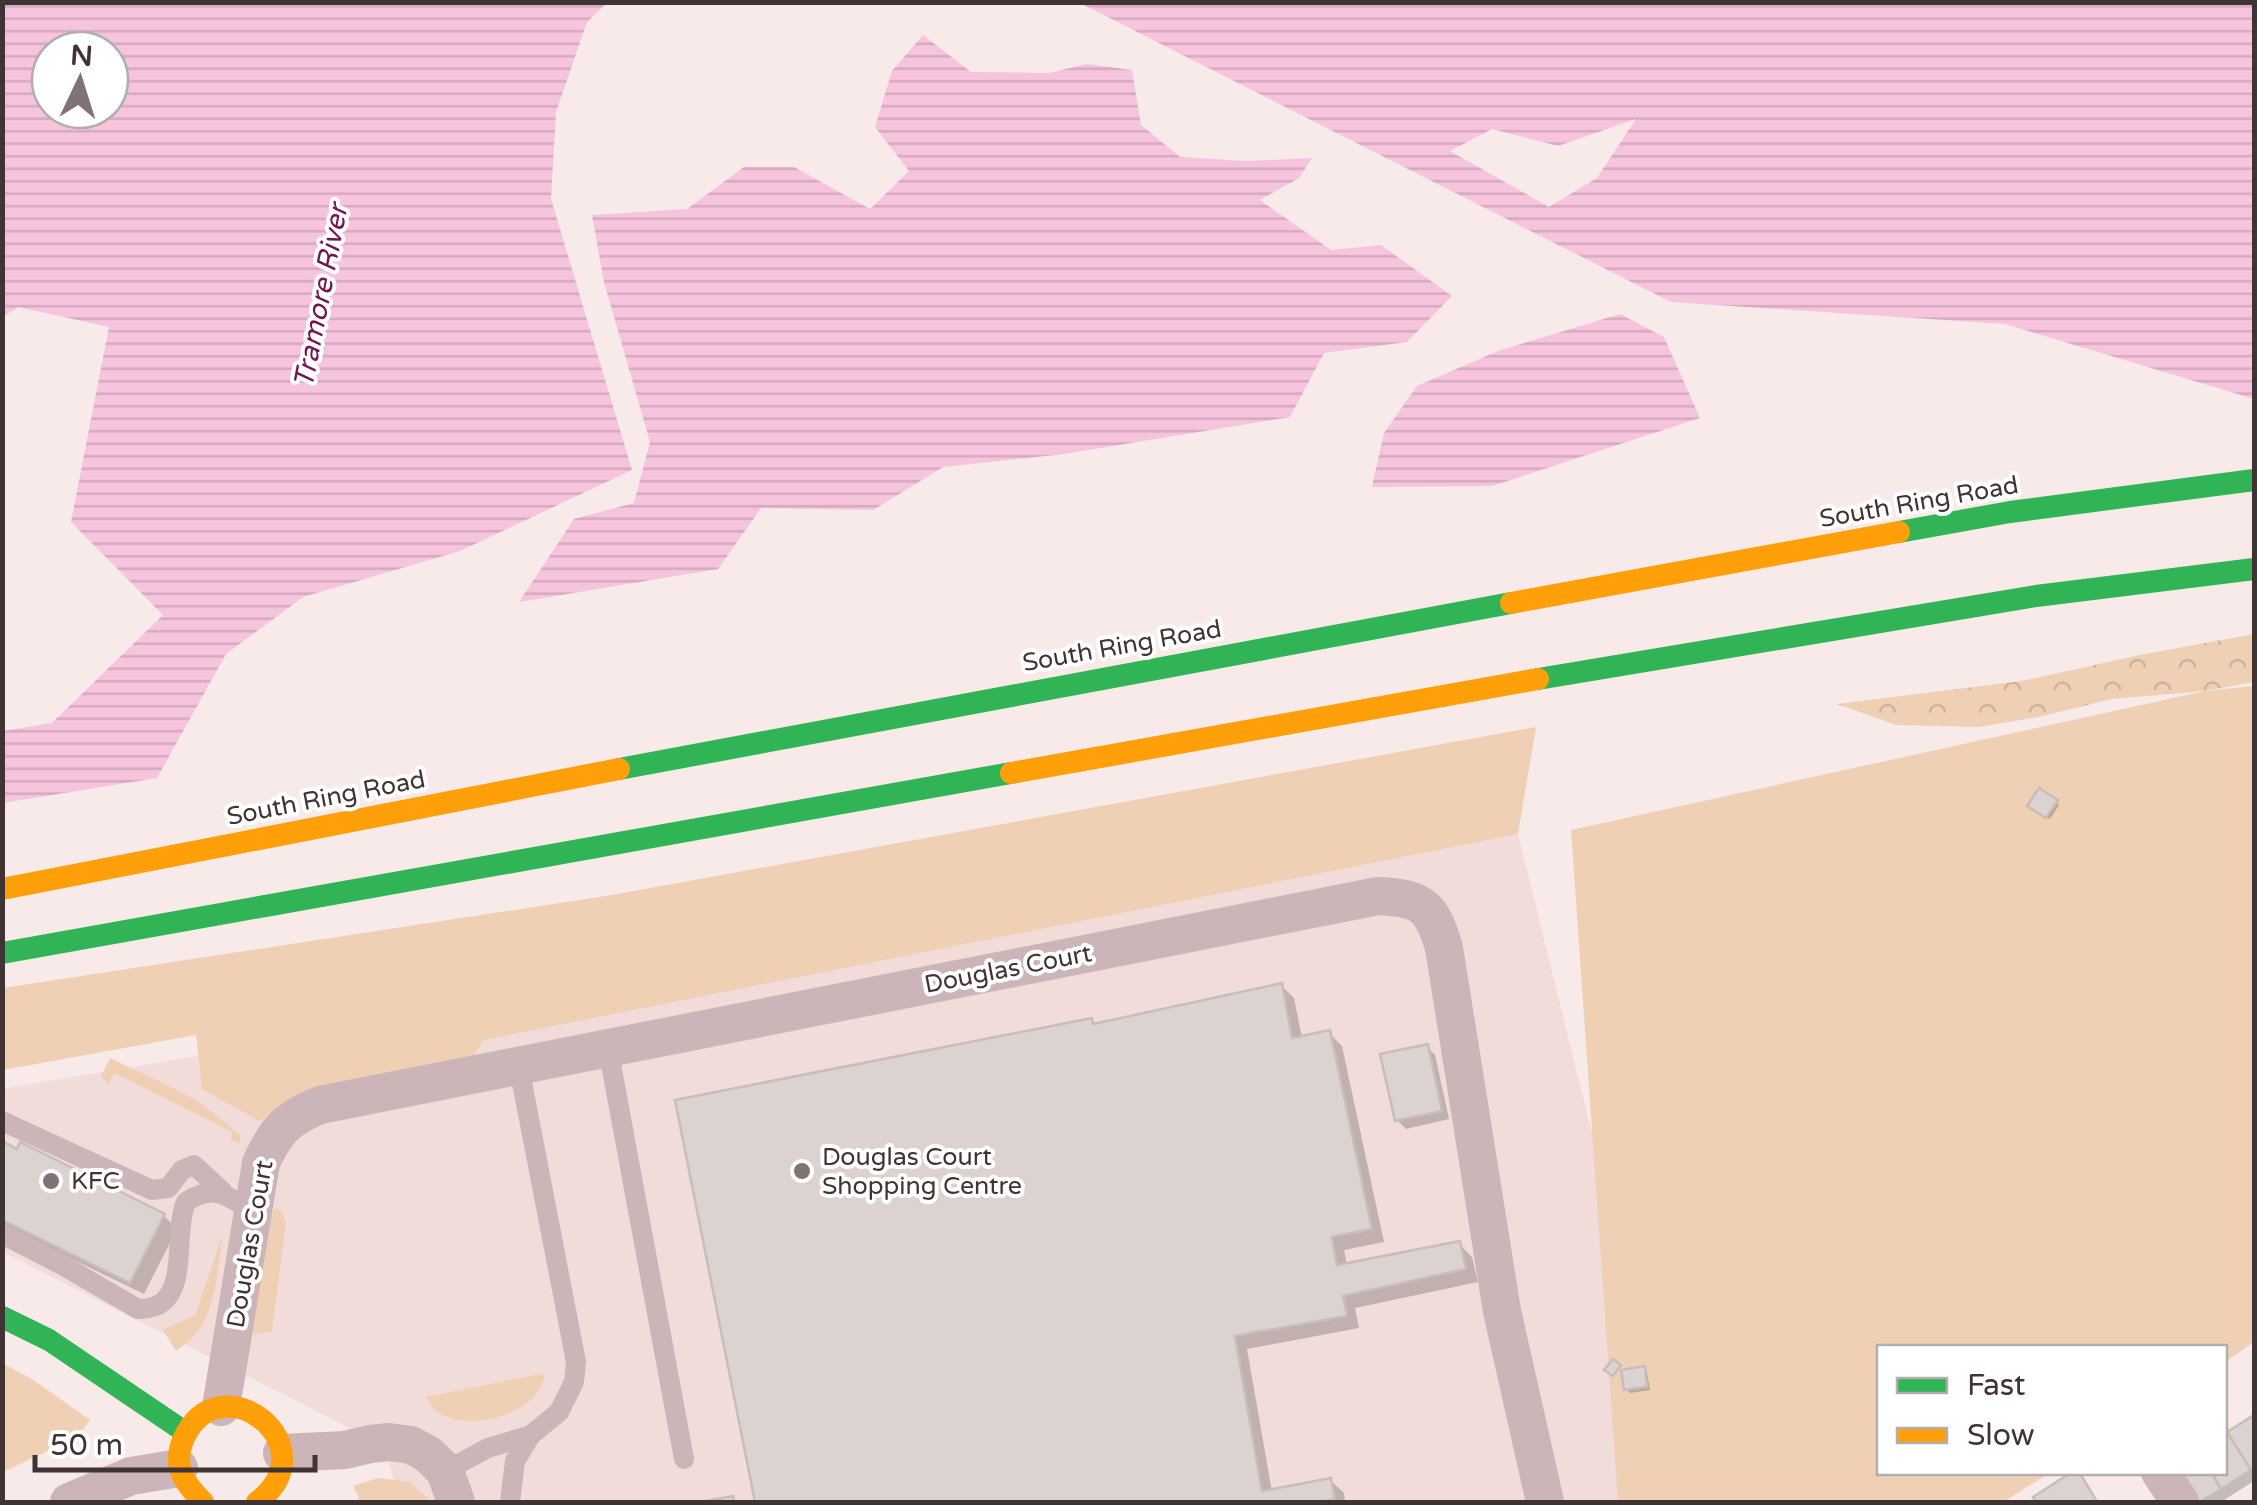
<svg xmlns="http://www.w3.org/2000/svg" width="2257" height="1505" font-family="'Varela Round',sans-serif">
  <defs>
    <pattern id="forest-crowns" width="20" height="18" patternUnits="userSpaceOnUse" patternTransform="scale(2.5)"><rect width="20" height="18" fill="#efd0b5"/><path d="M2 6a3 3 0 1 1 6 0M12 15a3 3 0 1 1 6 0" fill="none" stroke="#ceb39c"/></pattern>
    <pattern id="water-rules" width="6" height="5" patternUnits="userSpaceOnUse" patternTransform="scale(2.5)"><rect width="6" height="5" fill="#f7c4de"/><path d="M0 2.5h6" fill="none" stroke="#d5a9bf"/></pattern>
  </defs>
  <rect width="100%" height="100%" fill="#f7eae9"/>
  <polygon fill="#f2dcd9" points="1518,834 1683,1502 399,1502 385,1446 3,1252 2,1089"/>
  <g fill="#efd0b5">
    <polygon points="2254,686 2254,1342 2225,1362 2224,1348 1880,1348 1880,1472 2050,1473 2003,1502 1618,1502 1571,830 2205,691"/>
    <polygon points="1536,727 1518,834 483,1040 469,1064 291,1099 259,1121 202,1089 196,1035 3,1070 3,988 612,895"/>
    <path d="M110 1058C136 1071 164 1082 190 1097 209 1108 225 1122 241 1136L240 1143 231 1141 232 1132 114 1073 108 1084 101 1076Z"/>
    <polygon points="275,1209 281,1210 286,1222 272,1331 247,1336 271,1214"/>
    <path d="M223 1234C215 1280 218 1324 176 1351L163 1330 195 1315Z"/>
    <polygon points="2,1363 32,1379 90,1420 77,1437 3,1472"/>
    <path d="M545 1373C540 1414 473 1432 441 1414 434 1410 430 1404 426 1397Z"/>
    <polygon points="378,1478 410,1482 432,1502 356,1502 359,1497 353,1486"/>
  </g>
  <polygon fill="url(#forest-crowns)" points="2254,634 2254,682 2205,691 2111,699 2039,717 1979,727 1896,725 1837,704 2022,681 2140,655"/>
  <g fill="url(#water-rules)" fill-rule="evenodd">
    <path d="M3 2 607 3 587 22 556 112 551 199 632 470 460 551 303 597 226 654 157 778 3 803V731L52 723 163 615 71 522 109 327 18 307 3 317ZM50 50H110V110H50Z"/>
    <path d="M1080 3H2254V399L2005 324 1671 302ZM1636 119 1597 178 1549 207 1450 151 1492 129 1558 146Z"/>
    <polygon points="923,35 971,72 1049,73 1087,64 1132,70 1141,125 1180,157 1246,161 1312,158 1299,178 1260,200 1331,250 1381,245 1452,296 1407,342 1324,353 1290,417 1064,454 943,467 873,510 761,508 718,569 519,602 574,519 634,503 650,442 604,282 592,215 687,209 744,167 794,167 870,209 909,171 875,127 892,71"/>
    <polygon points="1620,314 1664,337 1700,418 1492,486 1372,487 1384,433 1417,386 1498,351"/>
  </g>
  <g fill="#0003">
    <polygon points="2056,802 2059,805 2050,819 2034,809"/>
    <polygon points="1281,985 1294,998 1302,1038 1329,1033 1342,1046 1384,1242 1344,1250 1347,1266 1459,1244 1472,1257 1478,1282 1355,1308 1359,1328 1247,1349 1272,1492 1330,1480 1344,1493 1345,1502 757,1502 678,1102 1091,1021 1096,1026"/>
    <polygon points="1427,1047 1435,1055 1449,1119 1406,1129 1397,1120"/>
    <polygon points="2,1144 164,1216 177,1229 144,1294 2,1225"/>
    <polygon points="1644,1369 1647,1372 1650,1390 1630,1393 1626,1389"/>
    <polygon points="2254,1418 2254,1481 2221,1502 2191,1502 2224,1472 2224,1437"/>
  </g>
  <g fill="#dcd2cf" stroke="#c7bdba" stroke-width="2.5">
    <polygon points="2039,788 2058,800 2046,818 2027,806"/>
    <polygon points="1282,983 1292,1038 1330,1030 1372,1229 1332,1237 1337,1265 1460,1241 1466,1269 1343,1296 1347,1316 1235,1336 1262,1491 1331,1478 1335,1499 1318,1502 755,1502 675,1100 1092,1018 1093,1024"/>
    <polygon points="1428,1044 1442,1111 1395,1121 1380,1054"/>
    <polygon points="2,1141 17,1149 20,1142 165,1214 130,1283 2,1220"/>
    <polygon points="1613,1359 1621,1365 1613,1376 1604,1370"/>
    <polygon points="1645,1366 1647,1387 1624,1390 1621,1370"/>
    <polygon points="2254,1415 2254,1468 2251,1470 2227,1432"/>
    <polygon points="2227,1432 2251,1470 2221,1489 2211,1472 2224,1472 2224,1434"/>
    <polygon points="2072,1472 2079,1472 2096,1500 2092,1502 2036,1502 2033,1497"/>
    <polygon points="2168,1472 2211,1472 2221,1489 2200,1502 2188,1502"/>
    <polygon points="733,1496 734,1502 700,1502"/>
  </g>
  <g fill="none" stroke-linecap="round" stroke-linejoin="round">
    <g stroke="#cbb5b9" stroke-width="20">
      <polyline points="608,1048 684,1459"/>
      <polyline points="2,1121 152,1190 168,1188 182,1170 194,1165 223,1192"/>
      <path d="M2 1234 64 1266 138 1309C194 1310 171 1238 186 1202 214 1183 228 1196 253 1212"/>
      <polyline points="445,1471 488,1448 531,1435"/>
      <polyline points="510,1502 515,1461 531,1435 559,1412 574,1382 576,1362 519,1067"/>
    </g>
    <g stroke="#cbb5b9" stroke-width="38">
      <path d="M221 1407 261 1163C276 1130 286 1119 320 1105L1378 896C1422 898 1432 906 1444 948L1502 1311 1545 1502"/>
      <polyline points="282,1453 345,1450 370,1444 389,1442 411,1445 429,1455 445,1471 456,1502"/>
      <polyline points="2160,1472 2180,1502"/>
      <polyline points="69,1502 131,1476 179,1468"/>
    </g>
    <g stroke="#30b455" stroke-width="22">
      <polyline points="1899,532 2010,512 2254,480"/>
      <polyline points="1538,679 2036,596 2254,569"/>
      <polyline points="619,769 1511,603"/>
      <polyline points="2,953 1011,773"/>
      <polyline points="2,1317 49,1340 185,1432"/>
    </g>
    <g stroke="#ff9f0a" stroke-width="22">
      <polyline points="1511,603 1899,532"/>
      <polyline points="1011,773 1538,679"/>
      <polyline points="2,889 619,769"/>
      <path d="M203 1502C185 1484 172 1467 183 1440 219 1358 332 1446 257 1502"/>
    </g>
  </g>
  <g fill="#7f7473" stroke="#fff" stroke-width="4">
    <circle cx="802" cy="1171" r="10"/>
    <circle cx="51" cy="1181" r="10"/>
  </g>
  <g text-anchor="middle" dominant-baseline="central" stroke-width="8" stroke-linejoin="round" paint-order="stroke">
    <g font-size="25" fill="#3f3433" stroke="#fff">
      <text transform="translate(1919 502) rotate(-10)">South Ring Road</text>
      <text transform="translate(1122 646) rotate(-10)">South Ring Road</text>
      <text transform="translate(326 798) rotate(-11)">South Ring Road</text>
      <text transform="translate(1008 969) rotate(-11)">Douglas Court</text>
      <text transform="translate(250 1244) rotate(-80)">Douglas Court</text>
    </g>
    <g font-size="25" fill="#3f3433" stroke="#fff" text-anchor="start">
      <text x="822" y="1157">Douglas Court<tspan x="822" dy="29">Shopping Centre</tspan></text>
      <text x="71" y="1181">KFC</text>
    </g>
    <g font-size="28" font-style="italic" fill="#721455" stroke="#fff">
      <text transform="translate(321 296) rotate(-79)">Tramore River</text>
    </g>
  </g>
  <rect width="2257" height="1505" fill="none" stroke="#3f3433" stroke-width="10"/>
  <rect x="1877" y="1345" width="350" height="130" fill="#ffffff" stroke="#b2aead" stroke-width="2.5"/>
  <rect x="1897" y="1378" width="50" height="15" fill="#30b455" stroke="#b2aead" stroke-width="2.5"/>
  <text x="1967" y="1395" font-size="30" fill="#3f3433">Fast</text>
  <rect x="1897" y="1428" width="50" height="15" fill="#ff9f0a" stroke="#b2aead" stroke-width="2.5"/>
  <text x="1967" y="1445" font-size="30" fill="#3f3433">Slow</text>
  <g transform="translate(80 80) rotate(4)"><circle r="48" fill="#ffffff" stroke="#b2aead" stroke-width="2.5"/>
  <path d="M0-8L18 38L0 25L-18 38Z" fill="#7f7473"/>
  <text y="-15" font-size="28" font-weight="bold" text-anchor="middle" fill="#3f3433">N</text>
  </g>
  <path d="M35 1455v15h280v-15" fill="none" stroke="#3f3433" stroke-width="5"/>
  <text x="50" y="1455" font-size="30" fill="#3f3433" stroke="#ffffff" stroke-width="8" paint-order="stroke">50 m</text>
</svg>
